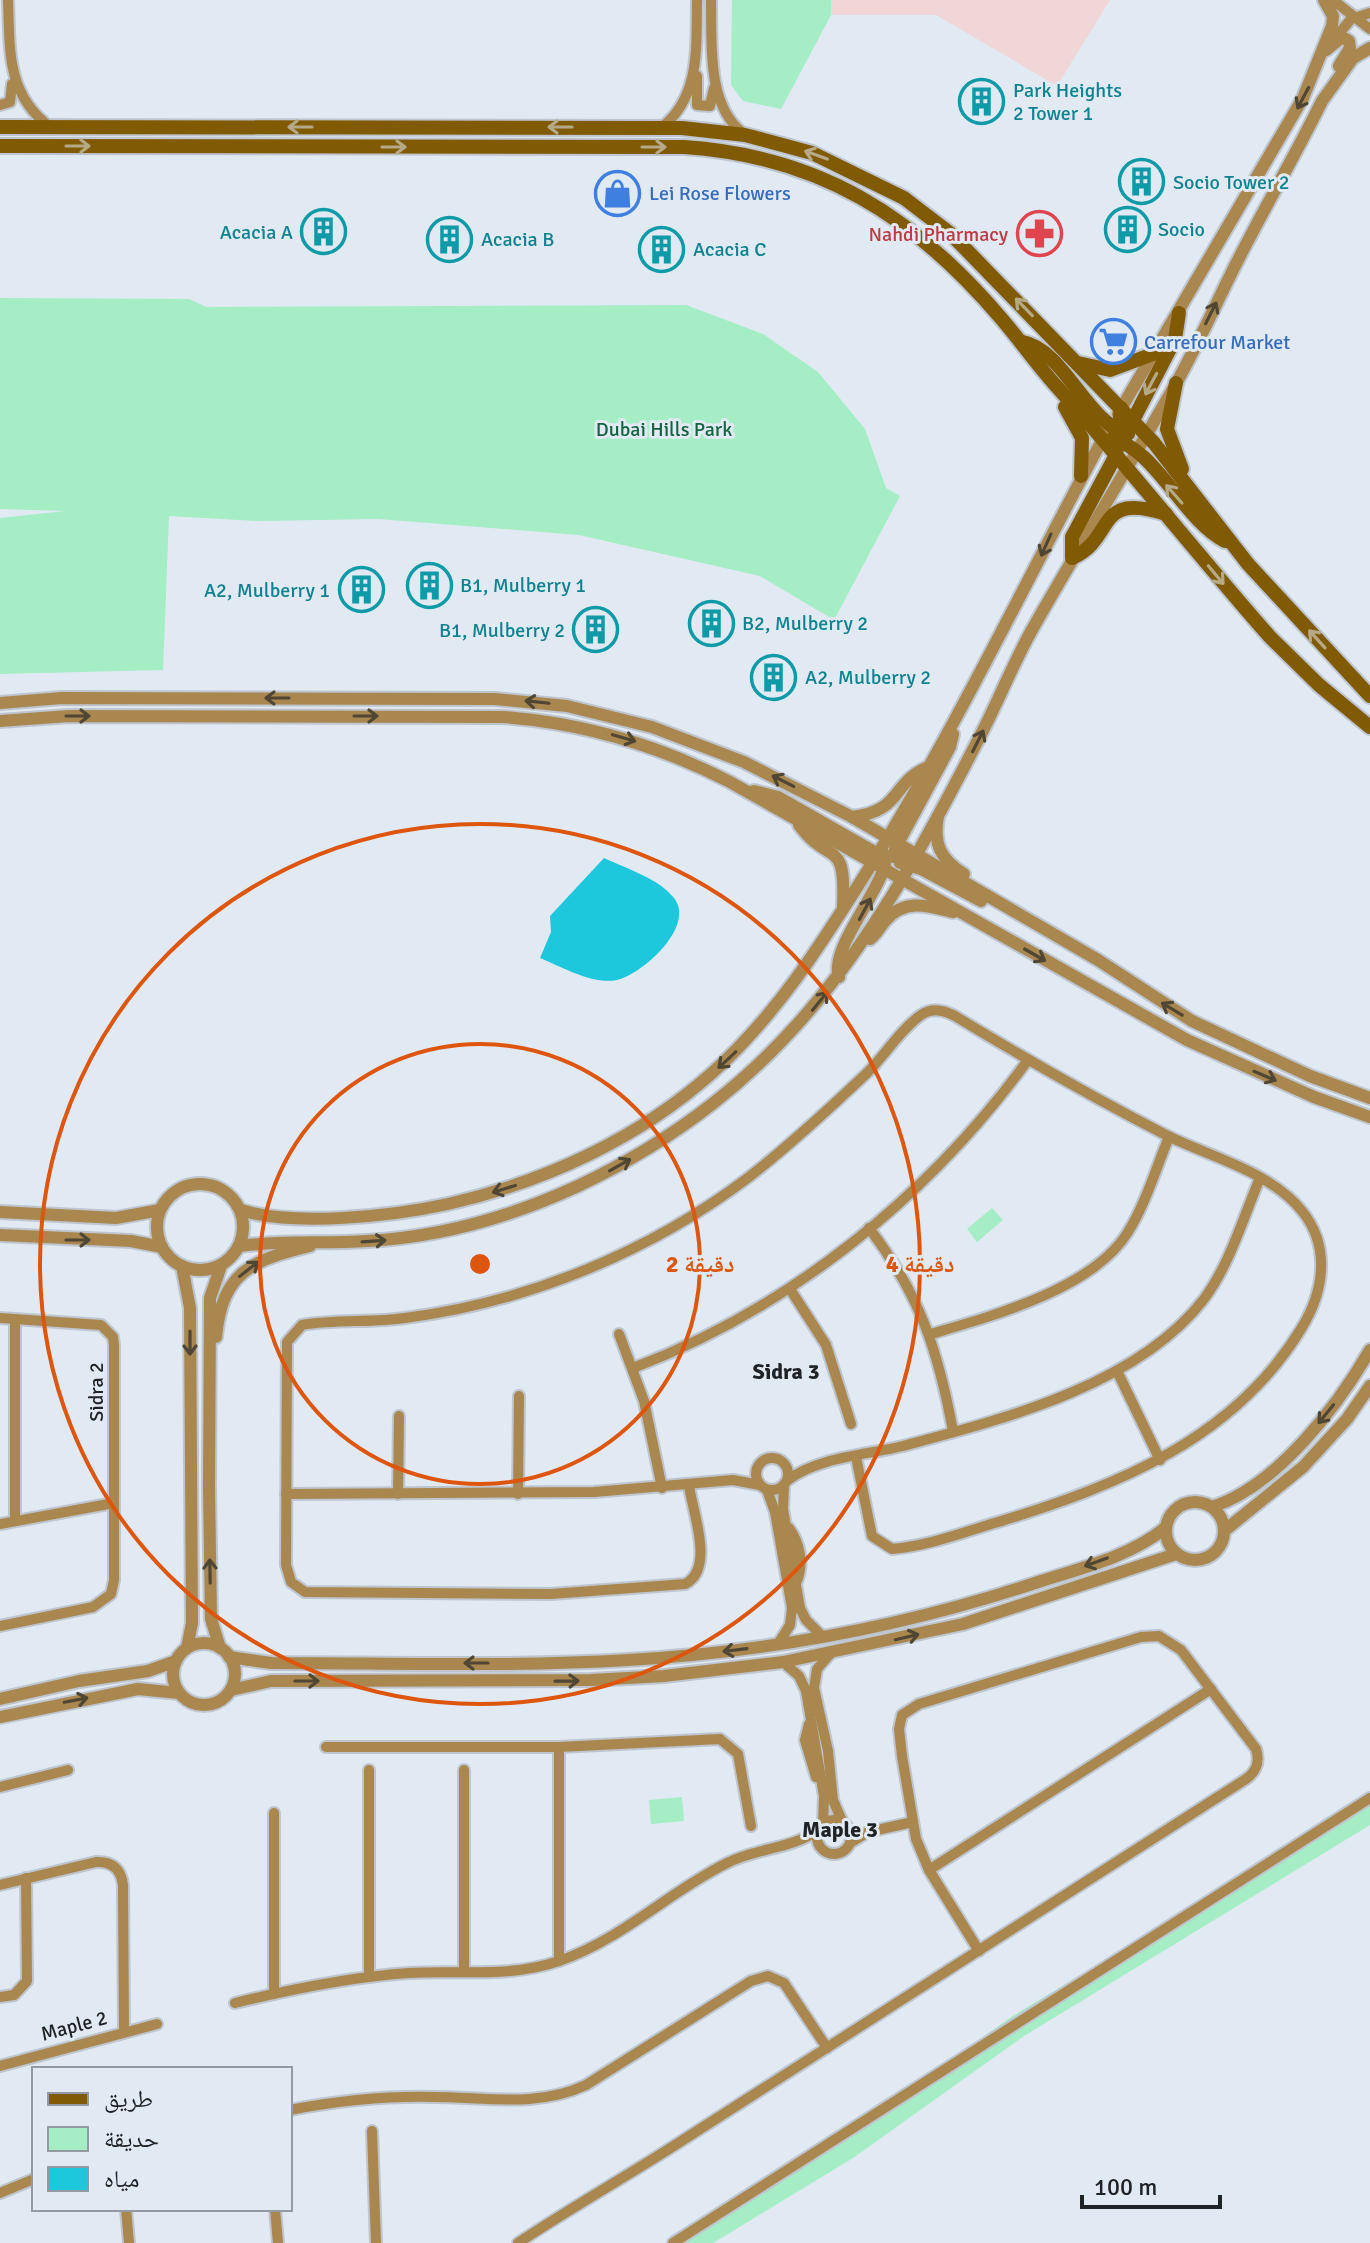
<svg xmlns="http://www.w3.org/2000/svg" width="1370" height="2243" font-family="Signika,'Noto Naskh Arabic',sans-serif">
  <rect width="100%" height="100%" fill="#e1e9f3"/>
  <polygon fill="#f1d6d8" points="831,0 1110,0 1057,86 936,15 831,15"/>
  <g fill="#a5edc4">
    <polygon points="732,0 831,0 831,15 781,109 743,101 731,85"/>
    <polygon points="0,298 189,299 206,307 686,305 763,334 818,372 865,429 886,488 900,496 834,620 760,576 579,535 379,519 258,521 169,516 163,670 0,674 0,518 65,511 0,509"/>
    <polygon points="992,1208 1003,1220 977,1242 967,1229"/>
    <polygon points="682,1797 684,1821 651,1824 649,1800"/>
    <polygon points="1370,1800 1370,1825 1024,2036 853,2158 713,2243 674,2243 839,2141 1011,2017"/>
  </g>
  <path fill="#1dc7dc" d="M604 858C627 869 658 878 674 898 696 926 643 974 617 980 593 985 562 967 540 958L551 932 550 916Z"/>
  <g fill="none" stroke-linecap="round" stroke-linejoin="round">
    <defs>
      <g id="minor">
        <path d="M8 0C10 50 6 94 50 127"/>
        <path d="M711 0C712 41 706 105 743 133"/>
        <polyline points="1333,0 1370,29"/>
        <polyline points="1332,42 1351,19 1370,13"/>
        <polyline points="697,76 697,105 710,106 714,88"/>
        <polyline points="0,105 10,102 12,84"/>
        <path d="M662 127C701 96 696 46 697 0"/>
        <path d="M869 1228C920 1295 938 1350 953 1431"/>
        <polyline points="790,1289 826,1345 851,1424"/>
        <polyline points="0,1318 101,1325 113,1337 114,1345 114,1580 111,1594 93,1607 0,1626"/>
        <polyline points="619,1334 644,1401 662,1488"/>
        <path d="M931 1334C992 1316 1093 1289 1128 1232 1146 1203 1156 1168 1169 1137"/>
        <path d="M633 1368C791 1308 929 1196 1028 1060"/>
        <polyline points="1117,1371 1160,1460"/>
        <circle cx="772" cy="1474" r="16"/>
        <path d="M788 1480C818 1457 867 1455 903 1446 1004 1419 1138 1385 1204 1299 1230 1264 1243 1218 1260 1178"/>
        <path d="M689 1486C693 1513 715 1569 685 1584L551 1594 305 1592 291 1582 286 1565 287 1342 302 1325C336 1319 371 1323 405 1318 528 1302 650 1252 749 1177 790 1145 829 1109 867 1073 885 1055 900 1030 921 1015 932 1007 944 1010 955 1016 1024 1058 1094 1098 1166 1135 1210 1157 1270 1171 1302 1211 1331 1247 1324 1292 1301 1329 1234 1439 1117 1486 998 1522 964 1532 928 1546 892 1549L872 1536 856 1457"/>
        <polyline points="784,1486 783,1509 800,1608 806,1620 823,1637"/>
        <polyline points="767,1490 775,1512 792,1608 790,1625 778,1644"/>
        <polyline points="286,1494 594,1492 733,1480 760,1485"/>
        <polyline points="398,1494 399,1416"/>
        <polyline points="518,1494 519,1396"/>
        <polyline points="15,1520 15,1320"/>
        <polyline points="0,1524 114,1503"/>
        <path d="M789 1528C800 1543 804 1563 797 1581"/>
        <polyline points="831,1653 817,1669 814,1688 828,1751 833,1800 842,1821"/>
        <polyline points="783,1662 799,1676 806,1691 824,1796 823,1823"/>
        <polyline points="809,1724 805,1740 816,1777"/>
        <polyline points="326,1747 559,1747 720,1739 738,1754 751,1826"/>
        <polyline points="559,1747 559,1961"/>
        <polyline points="0,1787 68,1770"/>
        <circle cx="834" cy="1837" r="17"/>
        <polyline points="850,1843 868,1832 913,1822"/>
        <polyline points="929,1870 1211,1689"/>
        <path d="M0 1885 96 1862C112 1861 121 1869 123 1885L124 2032"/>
        <polyline points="464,1972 464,1770"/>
        <polyline points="369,1977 369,1770"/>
        <polyline points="274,1994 274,1813"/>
        <polyline points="0,1997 14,1995 27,1981 26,1878"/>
        <path d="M235 2003C292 1989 349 1977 409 1973 460 1970 510 1978 559 1961 621 1940 670 1891 727 1863 756 1848 792 1849 818 1830"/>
        <polyline points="0,2066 157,2024"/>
        <path d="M290 2110C337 2101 385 2096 433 2097 485 2097 537 2108 586 2085L751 1981 768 1976 784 1983 827 2048"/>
        <polyline points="372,2131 376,2243"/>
        <polyline points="0,2193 34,2179"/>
        <polyline points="126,2209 129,2243"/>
        <polyline points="275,2209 278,2243"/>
        <path d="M518 2243C572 2207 629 2175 683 2140 871 2019 1059 1899 1246 1779 1257 1771 1260 1762 1256 1749L1181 1650 1159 1636 1141 1637 919 1704 902 1715 899 1729 902 1756 916 1839 929 1870 979 1951"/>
        <polyline points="673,2243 1370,1798"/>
      </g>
      <g id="tertiary">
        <polyline points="1326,50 1342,37 1349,41 1350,48 1339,66"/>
        <polyline points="1118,414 1303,98 1332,26 1333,16 1324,0"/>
        <polyline points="0,703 62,698 495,699 567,706 652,727 744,762 852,817 1098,960 1192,1021 1310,1076 1370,1098"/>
        <path d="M0 721 69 716 503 717C584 723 658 745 730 782L1187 1040 1314 1097 1370 1117"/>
        <polyline points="754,791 778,797 878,854 894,857 914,854"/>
        <path d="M938 816C933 844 940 859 964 874"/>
        <path d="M852 817C902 811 891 784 926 768"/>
        <path d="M799 825C830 867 846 836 843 906"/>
        <polyline points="895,849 950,747 953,734"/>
        <polyline points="900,863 921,869 981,901"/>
        <path d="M870 939C877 934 880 926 886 920 905 898 929 906 953 912"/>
        <path d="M839 977C830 949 877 896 885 865"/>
        <circle cx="200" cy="1227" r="43"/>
        <path d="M241 1210C294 1227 393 1216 448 1204 544 1182 638 1139 712 1073 780 1012 825 938 873 862 959 723 1028 576 1106 433"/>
        <polyline points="0,1212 116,1218 160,1210"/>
        <polyline points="0,1235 131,1241 162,1247"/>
        <path d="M240 1246C282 1240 324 1244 367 1241 441 1237 511 1217 578 1186 785 1088 876 939 977 742 997 705 1012 665 1033 628 1079 547 1128 468 1174 387 1198 345 1217 301 1239 258 1266 205 1296 154 1322 101L1353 58 1370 48"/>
        <polyline points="182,1266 190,1308 192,1623 187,1648"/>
        <path d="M216 1337C222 1271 253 1260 310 1246"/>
        <circle cx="1195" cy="1531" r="29"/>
        <path d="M1212 1507C1277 1486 1337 1407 1370 1350"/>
        <polyline points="1224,1531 1303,1467 1347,1419 1370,1386"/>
        <circle cx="204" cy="1674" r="31"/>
        <polyline points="220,1648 211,1619 209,1487 210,1298 221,1266"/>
        <path d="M229 1657 271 1663C390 1663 510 1667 628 1660 765 1652 902 1627 1032 1584 1077 1569 1128 1558 1165 1528"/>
        <polyline points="231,1690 271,1681 591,1680 664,1676 783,1662 963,1624 1176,1554"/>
        <polyline points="0,1699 79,1681 148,1671 176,1661"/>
        <polyline points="0,1717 138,1689 179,1693"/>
      </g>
      <g id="secondary">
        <polyline points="0,127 682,128 745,135 812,153 904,198 951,234 1154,443 1248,564 1370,696"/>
        <path d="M0 146 684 147C819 156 914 216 1000 317 1020 340 1037 365 1058 388 1130 469 1198 555 1270 637L1319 685 1370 727"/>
        <path d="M1022 342C1065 350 1085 422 1128 434"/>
        <polyline points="1078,363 1110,370 1153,354"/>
        <polyline points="1176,383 1167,429 1182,469"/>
        <polyline points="1065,407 1082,438 1081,476"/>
        <path d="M1121 408 1116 455 1072 537V558C1117 538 1093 491 1166 514"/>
        <polyline points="1129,428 1175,339 1179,313"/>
        <path d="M1112 439C1155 448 1183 519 1225 541"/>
      </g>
    </defs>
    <use href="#minor" stroke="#bec5ce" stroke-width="14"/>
    <use href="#tertiary" stroke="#bec5ce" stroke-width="16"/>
    <use href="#secondary" stroke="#bec5ce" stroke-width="18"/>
    <use href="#minor" stroke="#a9874f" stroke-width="10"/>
    <use href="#tertiary" stroke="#a9874f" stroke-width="12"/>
    <use href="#secondary" stroke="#815a04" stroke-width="14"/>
  </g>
  <defs><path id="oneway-shaft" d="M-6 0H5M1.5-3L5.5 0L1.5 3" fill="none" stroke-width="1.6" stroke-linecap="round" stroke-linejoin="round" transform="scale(2)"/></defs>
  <g stroke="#504634">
    <use href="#oneway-shaft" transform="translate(1303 98) rotate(118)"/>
    <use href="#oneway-shaft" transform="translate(1211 313) rotate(-63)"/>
    <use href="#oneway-shaft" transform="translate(1046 545) rotate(114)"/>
    <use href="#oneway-shaft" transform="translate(277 698) rotate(-180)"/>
    <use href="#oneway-shaft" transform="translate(537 702) rotate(-174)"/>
    <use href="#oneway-shaft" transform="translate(78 716)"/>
    <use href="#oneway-shaft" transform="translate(366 716)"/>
    <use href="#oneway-shaft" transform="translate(624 738) rotate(16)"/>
    <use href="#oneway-shaft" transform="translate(978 741) rotate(-63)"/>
    <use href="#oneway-shaft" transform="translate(783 781) rotate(-153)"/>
    <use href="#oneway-shaft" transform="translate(865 909) rotate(-62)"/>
    <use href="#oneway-shaft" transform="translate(1035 955) rotate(30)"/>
    <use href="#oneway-shaft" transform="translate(820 1001) rotate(-51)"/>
    <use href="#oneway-shaft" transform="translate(1172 1009) rotate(-149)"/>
    <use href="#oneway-shaft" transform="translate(727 1060) rotate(137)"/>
    <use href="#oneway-shaft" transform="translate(1265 1076) rotate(23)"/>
    <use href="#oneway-shaft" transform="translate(620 1165) rotate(-29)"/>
    <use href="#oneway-shaft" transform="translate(504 1189) rotate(163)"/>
    <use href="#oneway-shaft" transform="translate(78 1240)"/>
    <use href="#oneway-shaft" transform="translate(374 1241) rotate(-4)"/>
    <use href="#oneway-shaft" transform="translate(249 1269) rotate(-38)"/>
    <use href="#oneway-shaft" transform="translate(190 1343) rotate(90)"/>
    <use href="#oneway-shaft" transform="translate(1326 1414) rotate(129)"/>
    <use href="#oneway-shaft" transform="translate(1096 1562) rotate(160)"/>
    <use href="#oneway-shaft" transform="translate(210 1571) rotate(-91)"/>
    <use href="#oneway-shaft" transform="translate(907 1637) rotate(-13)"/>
    <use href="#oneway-shaft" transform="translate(735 1650) rotate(173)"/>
    <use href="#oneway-shaft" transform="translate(476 1663) rotate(180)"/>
    <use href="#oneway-shaft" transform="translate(307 1681)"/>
    <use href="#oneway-shaft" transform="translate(567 1681) rotate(-1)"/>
    <use href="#oneway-shaft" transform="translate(76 1700) rotate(-11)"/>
  </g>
  <g stroke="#b6a987">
    <use href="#oneway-shaft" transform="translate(300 127) rotate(-180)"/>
    <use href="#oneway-shaft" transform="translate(560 127) rotate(180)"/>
    <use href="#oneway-shaft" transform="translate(78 146)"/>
    <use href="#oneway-shaft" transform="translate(394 147)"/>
    <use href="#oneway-shaft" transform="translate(654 147)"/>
    <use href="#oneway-shaft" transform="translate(816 155) rotate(-160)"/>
    <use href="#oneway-shaft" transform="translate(1024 307) rotate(-134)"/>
    <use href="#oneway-shaft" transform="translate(1151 384) rotate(118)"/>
    <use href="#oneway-shaft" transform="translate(1174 494) rotate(-131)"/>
    <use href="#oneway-shaft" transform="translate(1216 575) rotate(50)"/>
    <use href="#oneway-shaft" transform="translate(1317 639) rotate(-132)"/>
  </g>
  <g fill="none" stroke="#de560d" stroke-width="4">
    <circle cx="480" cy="1264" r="220"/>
    <circle cx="480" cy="1264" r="440"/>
  </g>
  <defs>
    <symbol id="building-ring" viewBox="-11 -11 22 22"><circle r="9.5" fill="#e1e9f3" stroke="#0f9aa8" stroke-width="1.5"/><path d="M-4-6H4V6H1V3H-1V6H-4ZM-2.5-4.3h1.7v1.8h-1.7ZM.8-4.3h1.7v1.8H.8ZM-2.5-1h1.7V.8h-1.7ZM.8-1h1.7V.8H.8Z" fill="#0f9aa8"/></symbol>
    <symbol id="shop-ring" viewBox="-11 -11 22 22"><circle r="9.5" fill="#e1e9f3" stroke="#3f7fe0" stroke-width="1.5"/><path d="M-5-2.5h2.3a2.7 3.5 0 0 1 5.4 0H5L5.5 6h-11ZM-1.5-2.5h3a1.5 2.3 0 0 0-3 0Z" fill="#3f7fe0"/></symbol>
    <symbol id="pharmacy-ring" viewBox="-11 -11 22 22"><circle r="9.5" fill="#e1e9f3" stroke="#e0444e" stroke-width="1.5"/><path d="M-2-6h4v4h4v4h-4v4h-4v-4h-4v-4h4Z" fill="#e0444e"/></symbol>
    <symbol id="supermarket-ring" viewBox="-11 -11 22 22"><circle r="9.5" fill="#e1e9f3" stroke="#3f7fe0" stroke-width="1.5"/><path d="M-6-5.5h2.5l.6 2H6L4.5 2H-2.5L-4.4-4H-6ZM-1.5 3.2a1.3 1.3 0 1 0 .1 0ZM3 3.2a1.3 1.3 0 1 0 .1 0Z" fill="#3f7fe0"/></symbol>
  </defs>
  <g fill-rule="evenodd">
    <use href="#building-ring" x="956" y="76" width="51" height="51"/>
    <use href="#building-ring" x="1116" y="156" width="51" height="51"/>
    <use href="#shop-ring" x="592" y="168" width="51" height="51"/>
    <use href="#building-ring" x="1102" y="204" width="51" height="51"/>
    <use href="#building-ring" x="298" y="206" width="51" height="51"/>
    <use href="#pharmacy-ring" x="1014" y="208" width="51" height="51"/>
    <use href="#building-ring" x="424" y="214" width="51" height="51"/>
    <use href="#building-ring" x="636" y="224" width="51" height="51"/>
    <use href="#supermarket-ring" x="1088" y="316" width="51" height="51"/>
    <use href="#building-ring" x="404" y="560" width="51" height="51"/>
    <use href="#building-ring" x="336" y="564" width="51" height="51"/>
    <use href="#building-ring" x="686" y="598" width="51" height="51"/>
    <use href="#building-ring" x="570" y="604" width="51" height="51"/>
    <use href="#building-ring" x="748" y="652" width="51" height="51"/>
  </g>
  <g text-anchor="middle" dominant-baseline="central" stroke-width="6" stroke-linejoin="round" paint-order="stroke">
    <g font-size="20" fill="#0d838f" stroke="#e1e9f3" text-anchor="start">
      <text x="1013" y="90">Park Heights<tspan x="1013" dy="23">2 Tower 1</tspan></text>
      <text x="1173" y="182">Socio Tower 2</text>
      <text x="1158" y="229">Socio</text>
      <text x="293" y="232" text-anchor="end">Acacia A</text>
      <text x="481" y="239">Acacia B</text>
      <text x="693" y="249">Acacia C</text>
      <text x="460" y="585">B1, Mulberry 1</text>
      <text x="330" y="590" text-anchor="end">A2, Mulberry 1</text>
      <text x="742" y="623">B2, Mulberry 2</text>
      <text x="565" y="630" text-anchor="end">B1, Mulberry 2</text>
      <text x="805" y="677">A2, Mulberry 2</text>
    </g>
    <g font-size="20" fill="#366cbe" stroke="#e1e9f3" text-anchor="start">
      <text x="649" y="193">Lei Rose Flowers</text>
      <text x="1144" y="342">Carrefour Market</text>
    </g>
    <g font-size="20" fill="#be3a42" stroke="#e1e9f3" text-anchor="end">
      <text x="1008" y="234">Nahdi Pharmacy</text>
    </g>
    <g font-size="20" fill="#14633f" stroke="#e1e9f3">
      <text x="664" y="429">Dubai Hills Park</text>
    </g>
    <g font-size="20" fill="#202326" stroke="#e1e9f3">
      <text transform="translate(96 1392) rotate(-90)">Sidra 2</text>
      <text transform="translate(74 2026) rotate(-15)">Maple 2</text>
    </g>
    <g font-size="22" font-weight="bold" fill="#202326" stroke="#e1e9f3">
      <text x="786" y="1371">Sidra 3</text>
      <text x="840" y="1829">Maple 3</text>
    </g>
  </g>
  <circle cx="480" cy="1264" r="12" fill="#de560d" stroke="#e1e9f3" stroke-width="4"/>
  <g font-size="24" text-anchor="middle" font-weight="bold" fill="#de560d" stroke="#e1e9f3" stroke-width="6" stroke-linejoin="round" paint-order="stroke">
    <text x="700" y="1272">2 دقيقة</text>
    <text x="920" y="1272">4 دقيقة</text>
  </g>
  <rect x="32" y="2067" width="260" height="144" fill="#e1e9f3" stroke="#949aa1" stroke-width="2"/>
  <rect x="48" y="2093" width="40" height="12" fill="#815a04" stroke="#949aa1" stroke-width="2"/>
  <text x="104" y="2107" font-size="24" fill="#202326">طريق</text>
  <rect x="48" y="2127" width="40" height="24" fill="#a5edc4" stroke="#949aa1" stroke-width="2"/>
  <text x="104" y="2147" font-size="24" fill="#202326">حديقة</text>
  <rect x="48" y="2167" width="40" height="24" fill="#1dc7dc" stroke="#949aa1" stroke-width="2"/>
  <text x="104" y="2187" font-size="24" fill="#202326">مياه</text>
  <path d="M1082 2195v12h138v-12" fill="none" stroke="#202326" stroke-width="4"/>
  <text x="1094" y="2195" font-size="24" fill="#202326" stroke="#e1e9f3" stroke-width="6" paint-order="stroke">100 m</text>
</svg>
